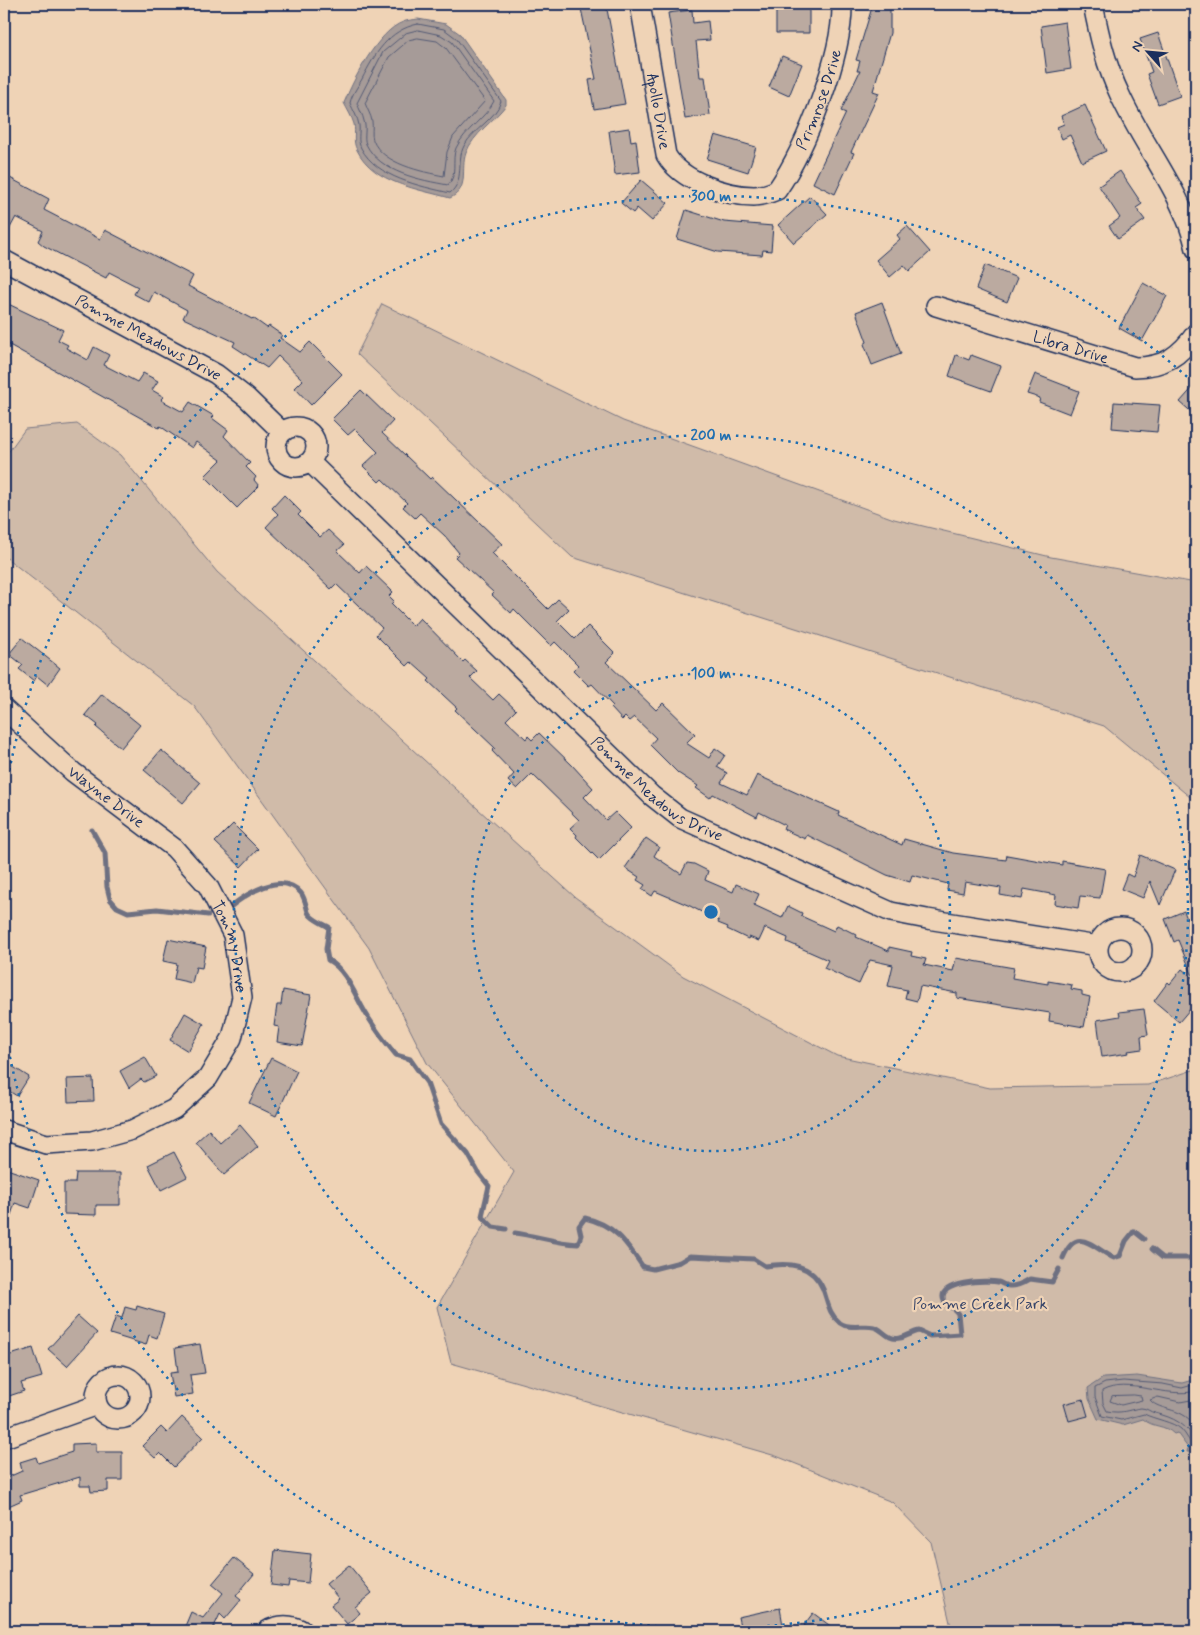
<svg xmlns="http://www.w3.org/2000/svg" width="1200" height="1635" font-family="Mynerve,sans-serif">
  <rect width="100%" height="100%" fill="#efd3b6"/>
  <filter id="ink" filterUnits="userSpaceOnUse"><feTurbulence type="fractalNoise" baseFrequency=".02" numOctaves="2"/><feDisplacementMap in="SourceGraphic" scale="10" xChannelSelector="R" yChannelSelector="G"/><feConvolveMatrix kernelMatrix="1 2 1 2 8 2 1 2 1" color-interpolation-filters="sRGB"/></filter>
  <g filter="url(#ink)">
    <g fill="#d0bba9" stroke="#767584">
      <polygon points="382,304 623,421 894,519 1051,557 1196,583 1196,802 1104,726 572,557 357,354"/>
      <polygon points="77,424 120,455 217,572 575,897 683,976 837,1056 990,1088 1148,1085 1196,1069 1196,1631 952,1631 931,1542 892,1502 776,1456 451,1363 437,1307 514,1172 427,1063 369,948 194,706 4,556 4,458 25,429"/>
    </g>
    <g fill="#a69b98" stroke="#6e7081">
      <path d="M418 19 446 24 460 34 506 100V105C494 121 473 134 466 153 460 169 470 189 450 198 419 189 374 184 357 150 352 141 356 133 354 124 352 117 347 109 344 103 353 80 378 31 403 22 407 20 413 20 418 19Z"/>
      <path d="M1137 1376 1182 1383 1196 1379V1456L1193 1452H1187L1188 1448 1177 1433 1174 1434C1164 1424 1153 1428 1143 1419L1123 1425 1098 1419 1089 1399 1088 1388 1103 1378Z"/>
    </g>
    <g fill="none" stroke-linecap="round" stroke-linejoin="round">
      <g stroke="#535a75" stroke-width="1">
        <path d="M418 24 444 29 456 38 501 101C496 119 473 129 464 146 456 161 465 181 450 193 420 186 377 178 361 148 357 140 360 133 359 125 358 118 353 110 350 103 352 94 357 88 362 79 375 54 388 30 418 24Z"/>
        <path d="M418 30 441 35 452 42 494 101C486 118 465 129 456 148 451 160 458 175 448 185 421 180 380 173 366 144 363 137 367 129 364 121 363 115 359 109 357 103L383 52 406 33Z"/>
        <path d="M418 38 437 41 446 48 485 101 453 137 447 152 444 176C423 172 382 164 373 140 371 134 373 127 372 121 371 115 367 109 365 103L389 57 409 40Z"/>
        <path d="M1196 1384 1182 1388 1163 1384 1123 1381 1105 1383 1095 1388V1397L1102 1416 1121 1420 1144 1414C1154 1419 1173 1422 1181 1429 1187 1435 1190 1444 1196 1449"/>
        <path d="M1196 1391C1167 1399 1128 1377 1102 1391L1103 1403 1107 1411C1123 1414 1126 1410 1141 1408 1147 1408 1150 1412 1155 1413 1175 1418 1183 1423 1196 1439"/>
        <polygon points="1134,1395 1141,1396 1142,1400 1121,1405 1110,1401 1112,1396"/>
        <path d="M1196 1399 1180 1402 1158 1397 1150 1400C1160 1412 1184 1406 1196 1428"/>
      </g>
      <g stroke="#6e7081" stroke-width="5">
        <polyline points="92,830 105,853 107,887 110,899 117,907 128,912 157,909 208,915"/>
        <path d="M229 908C246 894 282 870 301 893 305 898 306 906 308 912 310 918 323 924 329 927L326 949 328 960C348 971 356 999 368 1017 376 1030 386 1043 396 1055L410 1059 427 1083 441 1124 468 1154 478 1172 489 1186 482 1216 493 1227 506 1229"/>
        <path d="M515 1233C537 1236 556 1243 578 1244L581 1235 579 1226 585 1218C615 1225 626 1242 643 1267L653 1269 680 1262 690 1256 754 1259 765 1266C790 1262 812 1264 823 1289 828 1302 828 1313 840 1323 849 1330 864 1324 874 1327 880 1328 884 1334 890 1337 900 1342 909 1333 919 1331L930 1336 960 1334 958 1314C955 1308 947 1306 944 1301 935 1281 988 1280 998 1282 1002 1283 1005 1286 1009 1286 1016 1287 1025 1282 1030 1279L1052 1282 1059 1269"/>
        <polyline points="1152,1249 1163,1258 1196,1258"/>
        <path d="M1063 1258C1077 1224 1093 1248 1114 1258L1120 1256 1126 1241 1134 1231 1144 1239"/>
      </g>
    </g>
    <g fill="#bbaaa0" stroke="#1b2f5e">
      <polygon points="580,4 606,4 625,104 594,109 589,80 596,79"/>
      <polygon points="784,4 809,4 809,33 776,33 776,9 784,9"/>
      <polygon points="873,4 890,4 890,33 873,91 879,93 851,152 854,153 835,194 813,183 846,113 841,111 860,71 857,71 860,61 856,60"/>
      <polygon points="692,10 693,23 708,21 710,40 696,41 700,77 705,77 710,115 685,119 668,13"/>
      <polygon points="1065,22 1071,69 1047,73 1041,26"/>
      <polygon points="1158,33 1180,96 1158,104 1147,74 1152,72 1140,39"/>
      <polygon points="782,56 802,64 789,96 769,87"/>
      <polygon points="1085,105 1106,151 1082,162 1070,135 1062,139 1057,127 1064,124 1061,116"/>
      <polygon points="629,128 631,141 636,140 640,172 615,175 609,131"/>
      <polygon points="715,135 756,147 748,172 707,159"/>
      <polygon points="1120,171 1142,204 1136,208 1145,220 1118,239 1109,226 1120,218 1099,186"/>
      <polygon points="10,178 49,199 44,210 100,239 105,230 193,276 188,286 252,319 253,318 267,328 269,326 282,335 280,338 300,352 310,342 342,374 311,405 295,388 303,380 278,356 267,368 233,346 235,342 183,318 187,310 154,292 149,302 134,294 138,287 109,272 106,278 44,246 38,241 43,231 16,217 4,239 4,189"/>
      <polygon points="641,180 668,203 652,221 637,208 633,213 621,203"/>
      <polygon points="810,196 827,214 794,243 778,225"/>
      <polygon points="686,210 724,222 773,226 771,251 763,250 762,255 718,252 677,239"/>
      <polygon points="907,226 930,252 909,271 904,265 890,277 876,260 900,239 897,235"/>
      <polygon points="985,265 1017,278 1007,302 976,289"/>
      <polygon points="1143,283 1167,296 1142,341 1119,328"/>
      <polygon points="4,302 63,330 58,340 68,345 66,348 88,360 94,347 109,355 104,365 137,382 143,373 158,381 152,390 164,397 161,400 183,412 190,402 214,416 212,418 228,430 224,436 250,463 246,467 256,477 254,480 259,486 237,508 205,476 221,460 196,442 192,448 160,426 159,428 4,342"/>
      <polygon points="882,302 901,354 872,365 864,344 867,342 856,312"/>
      <polygon points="956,355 969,360 971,355 1001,366 991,391 949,376"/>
      <polygon points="1035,374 1079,391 1070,414 1039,402 1040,398 1027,394"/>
      <polygon points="1196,384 1196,416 1180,402"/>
      <polygon points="361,390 393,421 382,433 430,479 432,477 502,544 492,553 548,609 558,599 569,609 557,621 575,639 588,626 615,653 606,662 656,710 663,703 695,734 686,743 709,758 715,748 725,755 717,767 727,773 721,783 747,795 757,775 839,812 838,815 902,845 904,839 953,853 1006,860 1007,855 1062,865 1062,861 1105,869 1100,898 1080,896 1078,908 1055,904 1056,895 1024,889 1022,899 1000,895 1001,888 965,882 963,893 947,890 948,884 912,875 910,882 887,875 807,835 805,839 783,829 785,825 759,812 757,817 713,794 710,798 696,788 698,786 678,773 650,745 656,738 634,717 629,721 625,717 622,720 611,708 613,706 592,684 589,686 573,670 578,665 555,642 551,646 514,609 511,613 492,595 494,593 455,557 459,553 445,536 420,513 415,518 403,507 407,503 382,479 379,482 363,466 378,452 355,429 348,435 332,419"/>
      <polygon points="1114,402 1160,405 1157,432 1112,428"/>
      <polygon points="284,495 301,512 298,515 320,537 328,530 344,545 337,551 360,573 366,566 393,592 389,596 394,601 391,604 413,626 420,618 463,662 465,660 477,671 470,678 493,700 499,694 516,710 506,720 526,739 528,736 532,740 539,733 572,765 593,788 584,797 606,820 615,812 631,828 599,860 576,837 577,835 570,828 579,820 532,774 517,789 508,781 514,774 492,751 495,748 455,710 457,708 428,681 430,679 411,662 407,666 376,635 382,628 336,584 331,589 266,527 278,514 272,508"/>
      <polygon points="22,638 60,668 48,685 37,676 34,681 19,669 23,665 9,654"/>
      <polygon points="102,694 140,725 121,748 96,727 98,725 85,715"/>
      <polygon points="161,750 200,783 183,803 144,770"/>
      <polygon points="233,824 258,849 241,867 215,842"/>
      <polygon points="646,838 659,847 654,856 681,874 687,863 694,864 708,871 705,880 733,892 736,884 759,894 754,905 782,918 788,906 802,913 801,916 834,931 837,925 857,935 856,937 889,951 889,947 912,952 911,956 926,959 924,965 953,971 956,958 1014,968 1012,978 1048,984 1048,981 1072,985 1071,989 1082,991 1082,995 1090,997 1084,1027 1049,1021 1050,1013 957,998 957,993 920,986 917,1001 905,998 907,990 888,986 893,965 870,960 859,984 824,968 828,960 787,942 788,938 765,928 759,941 749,937 748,939 727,929 728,927 718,923 719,921 690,906 655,891 652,896 642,889 645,885 637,880 639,877 625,868"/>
      <polygon points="1140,855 1175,870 1160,905 1150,881 1143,898 1121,889 1127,874 1133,877"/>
      <polygon points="1184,911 1187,919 1196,915 1196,1002 1179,1022 1154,1001 1168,982 1170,984 1182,969 1194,979 1178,940 1174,942 1165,919"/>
      <polygon points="168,939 206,947 202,968 196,967 192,983 174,979 177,964 163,961"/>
      <polygon points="283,990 311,995 302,1046 277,1042 279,1027 274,1026 277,1005 281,1005"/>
      <polygon points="1144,1009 1148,1035 1141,1036 1142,1049 1128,1051 1129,1053 1102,1057 1097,1020 1120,1016 1119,1012"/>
      <polygon points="185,1013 204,1024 188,1051 170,1040"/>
      <polygon points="145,1057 156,1076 144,1082 141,1079 129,1088 120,1071"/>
      <polygon points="271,1058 297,1071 276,1116 249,1103"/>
      <polygon points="4,1061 29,1077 17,1096 4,1088"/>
      <polygon points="93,1078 94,1101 68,1102 67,1079"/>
      <polygon points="240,1125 258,1146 224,1175 196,1142 209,1130 220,1143"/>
      <polygon points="174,1152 187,1177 161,1190 148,1165"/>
      <polygon points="4,1168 39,1180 30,1208 15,1203 6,1230 4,1230"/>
      <polygon points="76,1173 120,1173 120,1205 96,1205 96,1215 64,1214 64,1183 75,1183"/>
      <polygon points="137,1306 164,1314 157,1338 149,1335 146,1345 110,1334 116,1316 122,1318 125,1307 136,1310"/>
      <polygon points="78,1316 97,1333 67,1366 48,1349"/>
      <polygon points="200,1344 205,1373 190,1375 193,1394 174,1397 170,1373 178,1372 175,1348"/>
      <polygon points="33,1348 42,1377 21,1383 24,1391 6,1397 4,1389 4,1357"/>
      <polygon points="1083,1399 1088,1416 1069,1421 1064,1404"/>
      <polygon points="182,1417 203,1437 174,1467 160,1453 155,1458 142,1446 161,1427 167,1433"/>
      <polygon points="96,1443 96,1452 122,1452 122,1480 108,1480 108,1491 91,1492 90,1486 80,1486 80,1477 20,1495 22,1500 4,1508 4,1479 22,1471 20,1462 36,1457 38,1463 72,1452 72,1444"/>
      <polygon points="275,1550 311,1554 308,1583 289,1581 288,1587 271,1585"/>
      <polygon points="234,1558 254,1574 236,1596 241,1600 225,1619 220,1614 212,1631 183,1631 191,1612 203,1618 223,1593 212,1584"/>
      <polygon points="349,1565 372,1593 355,1607 360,1613 347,1624 331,1605 339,1599 326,1584"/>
      <polygon points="780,1608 784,1631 741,1631 738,1617"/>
      <polygon points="813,1613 837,1631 811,1631 804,1625"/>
    </g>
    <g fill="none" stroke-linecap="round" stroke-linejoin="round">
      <defs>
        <g id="street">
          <path id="s1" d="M640 4 666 155C681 181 726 196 754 196 762 196 770 193 777 190 806 148 843 55 842 4"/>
          <path d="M1093 4C1099 35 1106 66 1120 95 1144 148 1183 192 1196 249"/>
          <path id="s2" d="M4 260 216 374 247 398 282 432"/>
          <path id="s3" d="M936 306 1135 367C1164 367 1180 356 1196 333"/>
          <circle cx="296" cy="447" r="20"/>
          <path id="s4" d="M310 462 652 796 680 818 891 912 927 919 1098 946"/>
          <path id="s5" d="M4 709 73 772 174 848 208 886 233 935 242 997 232 1038 208 1078 174 1109 132 1130 92 1141 46 1144 4 1130"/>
          <circle cx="1120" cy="950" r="22"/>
          <circle cx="118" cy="1397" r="22"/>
          <polyline points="4,1438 97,1405"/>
          <path d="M267 1631C278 1624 292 1624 303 1631"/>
        </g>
      </defs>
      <use href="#street" stroke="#1b2f5e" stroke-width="22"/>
      <use href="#street" stroke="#efd3b6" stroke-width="19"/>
    </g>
  </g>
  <g fill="none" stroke="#1f6fb2" stroke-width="2.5" stroke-dasharray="2.5 5">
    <circle cx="711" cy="912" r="239"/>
    <circle cx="711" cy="912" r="477"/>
    <path d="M1195 1440A716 716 0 0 1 4 1024M4 800A716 716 0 0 1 1195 384"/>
  </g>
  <g text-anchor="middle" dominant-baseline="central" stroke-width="4.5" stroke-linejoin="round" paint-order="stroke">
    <g font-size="16" fill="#1b2f5e" stroke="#efd3b6">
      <text stroke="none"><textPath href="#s1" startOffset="378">Primrose Drive</textPath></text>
      <text stroke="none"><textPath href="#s1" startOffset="109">Apollo Drive</textPath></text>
      <text stroke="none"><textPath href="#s2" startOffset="164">Pomme Meadows Drive</textPath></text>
      <text stroke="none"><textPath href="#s3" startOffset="141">Libra Drive</textPath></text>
      <text stroke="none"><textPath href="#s4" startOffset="478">Pomme Meadows Drive</textPath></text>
      <text stroke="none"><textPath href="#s5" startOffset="135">Wayne Drive</textPath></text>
      <text stroke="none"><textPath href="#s5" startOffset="336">Tommy Drive</textPath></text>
    </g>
    <g font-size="16" fill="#364469" stroke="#efd3b6">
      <text x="980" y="1304">Pomme Creek Park</text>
    </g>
  </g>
  <circle cx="711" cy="912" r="8" fill="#1f6fb2" stroke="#efd3b6" stroke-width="2.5"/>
  <g font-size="15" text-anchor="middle" font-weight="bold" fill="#1f6fb2" stroke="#efd3b6" stroke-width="4.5" stroke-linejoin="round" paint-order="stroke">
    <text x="711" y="201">300 m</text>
    <text x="711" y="440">200 m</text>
    <text x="711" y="678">100 m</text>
  </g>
  <rect width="1200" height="1635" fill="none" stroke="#efd3b6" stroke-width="20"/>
  <rect x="10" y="10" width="1180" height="1615" fill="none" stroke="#1b2f5e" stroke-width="2" filter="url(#ink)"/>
  <g transform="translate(1148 52) rotate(297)" stroke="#efd3b6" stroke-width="4" paint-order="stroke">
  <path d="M0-4L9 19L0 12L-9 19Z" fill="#1b2f5e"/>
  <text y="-8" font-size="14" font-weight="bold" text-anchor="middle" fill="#1b2f5e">N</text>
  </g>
</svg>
